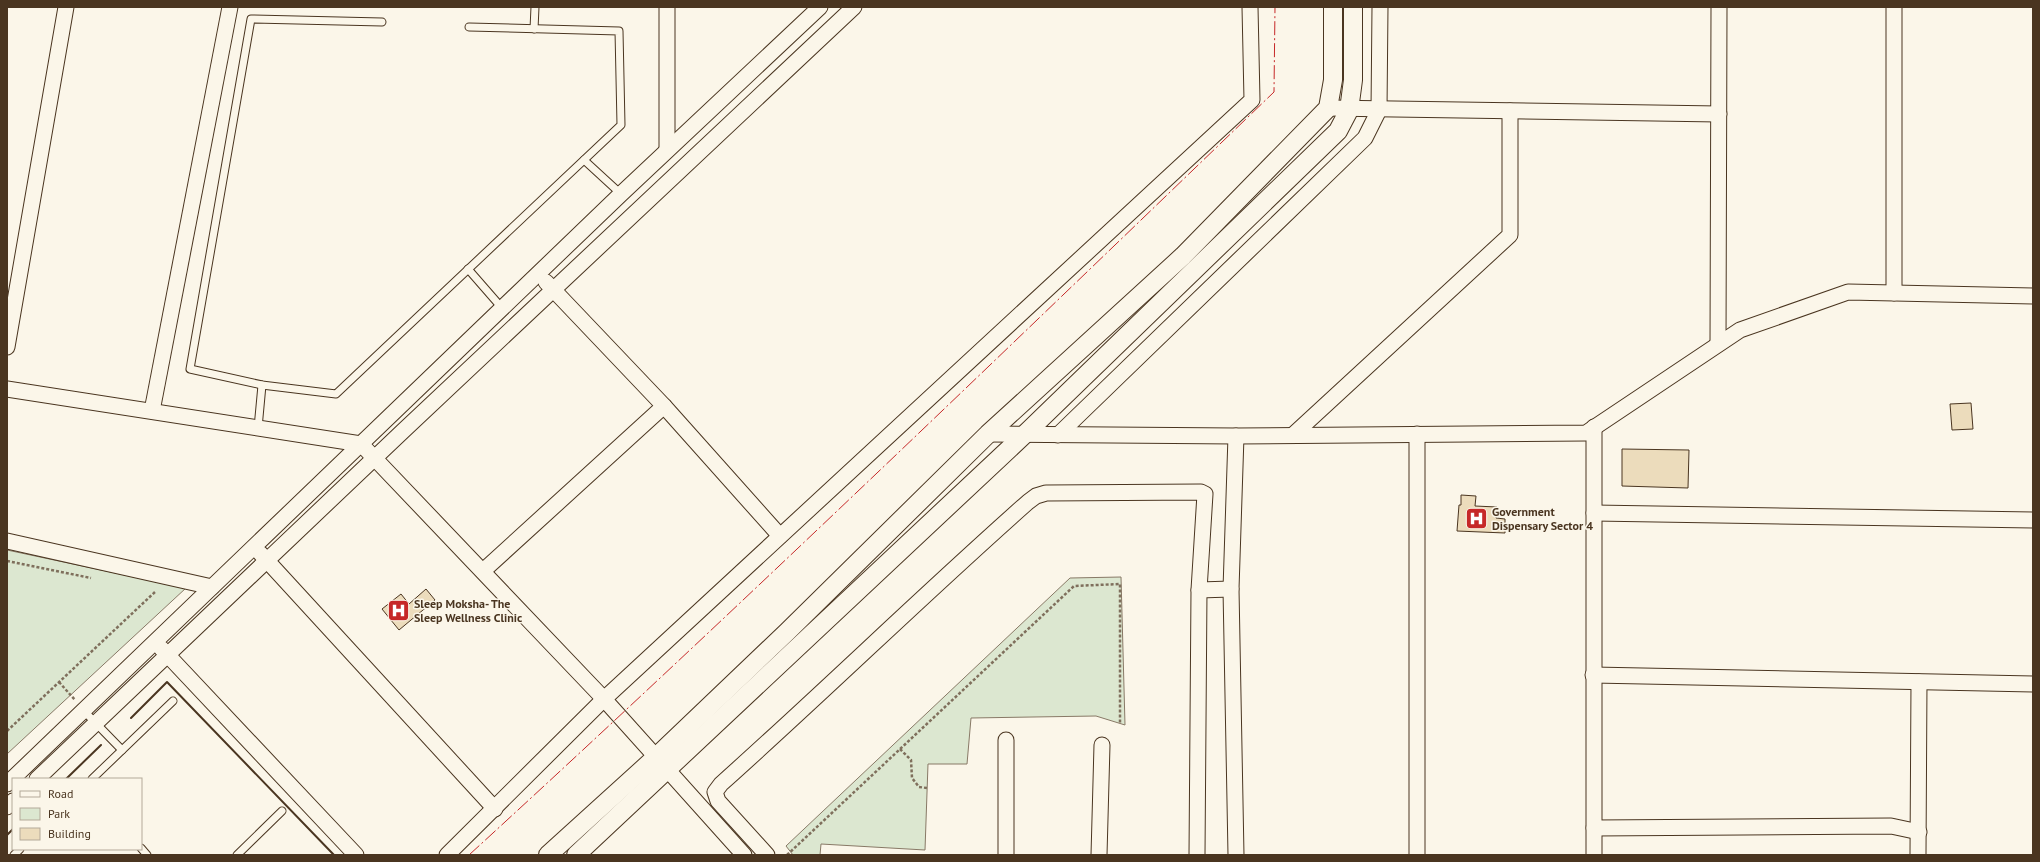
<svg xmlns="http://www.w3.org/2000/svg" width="2040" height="862" font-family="'PT Sans',sans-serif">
  <rect width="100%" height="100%" fill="#fbf6e9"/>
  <g fill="#dce7d0" stroke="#887966">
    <polygon points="7,550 186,588 7,754"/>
    <polygon points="1121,577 1125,725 1096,716 971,718 967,764 928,764 925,850 821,844 820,855 793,855 786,846 1070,578"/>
  </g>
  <g fill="#ecdcbc" stroke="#4a3520">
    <polygon points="1971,403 1973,429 1952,430 1950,404"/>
    <polygon points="1622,449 1689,450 1688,488 1622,486"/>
    <polygon points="1461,495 1476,496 1475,506 1497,507 1496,518 1505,519 1505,533 1457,531 1459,505 1461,505"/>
    <polygon points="426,589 435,600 399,630 382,609 401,594 409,604"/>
  </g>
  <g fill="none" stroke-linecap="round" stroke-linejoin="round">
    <defs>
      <g id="service">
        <polyline points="382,22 251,19 190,369 262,385 336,394 621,125 619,31 469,27"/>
        <polyline points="534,29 535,7"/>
        <polyline points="584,160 621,194"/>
        <polyline points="468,269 502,308"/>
        <polyline points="258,428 262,385"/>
        <polyline points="84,711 122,750"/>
        <polyline points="92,779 173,701"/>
        <polyline points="141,848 147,855"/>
        <polyline points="14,855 20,849"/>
        <polyline points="237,855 282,811"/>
      </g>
      <g id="minor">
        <polyline points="667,7 667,150"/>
        <polyline points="1894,7 1894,293"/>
        <polyline points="1328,108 1719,114"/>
        <polyline points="546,282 664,406 780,536"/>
        <polyline points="1718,344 1719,7"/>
        <polyline points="7,347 66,7"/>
        <polyline points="7,389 361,444 604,699 744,855"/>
        <polyline points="152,411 230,7"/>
        <polyline points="988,434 1236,436 1586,433 1740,330 1848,292 2033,296"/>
        <polyline points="1417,434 1417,855"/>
        <polyline points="1058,435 1365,138 1379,110 1380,7"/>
        <polyline points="1293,435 1510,235 1510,111"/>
        <polyline points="1594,513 2033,520"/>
        <polyline points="7,541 212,587"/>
        <polyline points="260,553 495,809"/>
        <polyline points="483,571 664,406"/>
        <polyline points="1199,590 1231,589"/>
        <polyline points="161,648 356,855"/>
        <polyline points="1593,675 2033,684"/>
        <polyline points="37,779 403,431 854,7"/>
        <polyline points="7,784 621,194 820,7"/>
        <polyline points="7,807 13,801"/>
        <polyline points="1594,828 1891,826 1919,832"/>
        <polyline points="447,855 604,699 1252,100 1250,7"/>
        <path d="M767 855 718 801 715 792 721 784C825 691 924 594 1028 502L1036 496 1046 493 1201 492 1205 494 1199 590 1197 855"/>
        <polyline points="1006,855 1006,740"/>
        <polyline points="1099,855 1102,745"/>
        <polyline points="1236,855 1231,589 1236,436"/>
        <polyline points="1594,855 1594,427"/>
        <polyline points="1918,855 1919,682"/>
      </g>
      <g id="tertiary">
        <polyline points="548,855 656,757 787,632 988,434 1183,256 1328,108 1333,80 1333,7"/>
        <polyline points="576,855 1025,434 1338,131 1349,110 1353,80 1353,7"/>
      </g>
    </defs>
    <use href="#service" stroke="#4a3520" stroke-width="9"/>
    <use href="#minor" stroke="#4a3520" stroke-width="17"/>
    <use href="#tertiary" stroke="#4a3520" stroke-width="20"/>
    <g stroke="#7f6f5c" stroke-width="2.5" stroke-dasharray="3 2" stroke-linecap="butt">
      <polyline points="7,561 91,578"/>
      <polyline points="59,682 75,700"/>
      <polyline points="7,731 156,591"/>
      <polyline points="900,749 911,760 912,778 919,787 927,788"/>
      <polyline points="787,855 1074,586 1120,584 1120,723"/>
    </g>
    <use href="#service" stroke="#fbf6e9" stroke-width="7"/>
    <use href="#minor" stroke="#fbf6e9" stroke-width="15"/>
    <use href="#tertiary" stroke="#fbf6e9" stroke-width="18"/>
    <g stroke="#4a3520" stroke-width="2">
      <polyline points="131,718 167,682 334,855"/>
      <polyline points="66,779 101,745"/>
      <polyline points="7,835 13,829"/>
    </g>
    <path stroke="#c62828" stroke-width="1" stroke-dasharray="14 3 2 3" stroke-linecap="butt" d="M469 855C742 605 1008 348 1274 92L1275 7"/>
  </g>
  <defs>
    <symbol id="hospital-square" viewBox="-11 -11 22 22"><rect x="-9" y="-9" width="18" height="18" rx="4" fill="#c62828" stroke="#fbf6e9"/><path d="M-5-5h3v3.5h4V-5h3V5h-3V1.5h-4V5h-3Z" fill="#fff"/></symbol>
  </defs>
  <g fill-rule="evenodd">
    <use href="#hospital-square" x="1464" y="506" width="25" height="25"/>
    <use href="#hospital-square" x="386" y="598" width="25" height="25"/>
  </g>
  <g text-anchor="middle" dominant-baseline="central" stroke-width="3" stroke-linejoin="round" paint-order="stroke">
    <g font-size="12" font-weight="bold" fill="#4a3520" stroke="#fbf6e9" text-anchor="start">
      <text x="1492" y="511">Government<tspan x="1492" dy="14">Dispensary Sector 4</tspan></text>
      <text x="414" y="603">Sleep Moksha- The<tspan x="414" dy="14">Sleep Wellness Clinic</tspan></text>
    </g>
  </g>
  <rect width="2040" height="862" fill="none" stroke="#4a3520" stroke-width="16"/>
  <rect x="12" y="778" width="130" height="72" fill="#fbf6e9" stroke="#b4a999"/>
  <rect x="20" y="791" width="20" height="6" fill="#fbf6e9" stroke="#b4a999"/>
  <text x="48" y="798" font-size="12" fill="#4a3520">Road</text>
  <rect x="20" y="808" width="20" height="12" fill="#dce7d0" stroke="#b4a999"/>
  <text x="48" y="818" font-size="12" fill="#4a3520">Park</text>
  <rect x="20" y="828" width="20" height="12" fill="#ecdcbc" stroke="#b4a999"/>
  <text x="48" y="838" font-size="12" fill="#4a3520">Building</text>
</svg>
